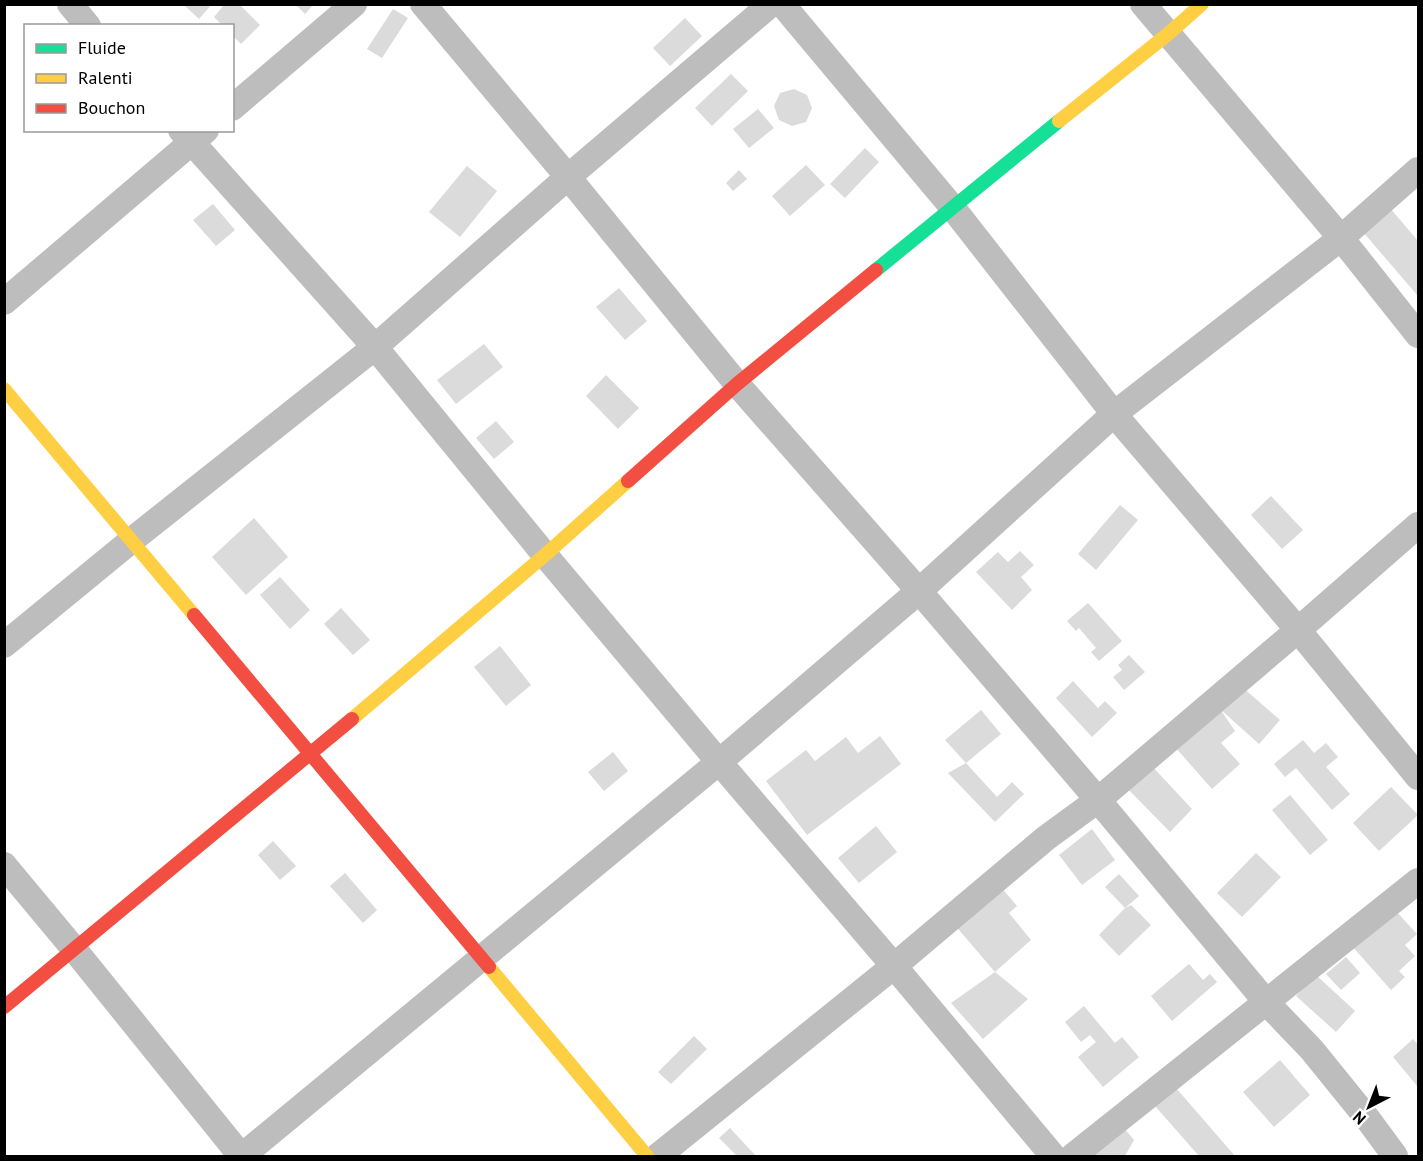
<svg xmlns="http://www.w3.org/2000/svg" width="1423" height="1161" font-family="'PT Sans',sans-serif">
  <rect width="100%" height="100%" fill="#fff"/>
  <g fill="#dbdbdb">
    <polygon points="183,4 212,4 199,19"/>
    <polygon points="225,4 239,4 260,25 241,44 232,35 232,26 223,26 214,17"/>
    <polygon points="295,4 314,4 305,14"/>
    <polygon points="393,9 408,18 382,58 367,49"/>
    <polygon points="685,18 702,36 670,66 653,48"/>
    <polygon points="731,74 748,91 712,126 695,108"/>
    <polygon points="794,89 807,95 812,108 806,122 792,126 779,120 774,106 780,93"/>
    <polygon points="758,109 774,128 749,148 733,129"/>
    <polygon points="865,148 879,162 845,198 830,184"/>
    <polygon points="806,165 825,185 790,216 772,196"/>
    <polygon points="467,166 497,191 460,237 429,212"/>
    <polygon points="739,170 747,179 733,191 726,183"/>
    <polygon points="1384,201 1418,241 1418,296 1357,225"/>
    <polygon points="213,204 235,230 216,246 193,220"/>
    <polygon points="619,288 647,321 625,340 596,307"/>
    <polygon points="484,344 503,367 456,404 437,380"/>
    <polygon points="606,375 639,408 618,429 586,396"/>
    <polygon points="496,421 514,442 494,459 476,438"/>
    <polygon points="1271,496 1303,530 1282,549 1251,515"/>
    <polygon points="1120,505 1138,520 1096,570 1078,554"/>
    <polygon points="254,518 288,557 246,595 212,557"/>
    <polygon points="1020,551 1034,565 1021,577 1032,590 1012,610 976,572 998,552 1008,562"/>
    <polygon points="280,577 310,610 290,629 260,595"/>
    <polygon points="1088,603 1122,641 1099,661 1091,652 1096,648 1079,628 1076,631 1067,621"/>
    <polygon points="341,608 370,640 353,655 324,624"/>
    <polygon points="500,646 531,685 506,706 474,667"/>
    <polygon points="1129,655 1145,672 1124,690 1113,677 1122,670 1118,665"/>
    <polygon points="1073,681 1098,708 1105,701 1117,713 1092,737 1056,698"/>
    <polygon points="1241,686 1280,720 1259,744 1220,709 1235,731 1221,743 1240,764 1212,789 1175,747"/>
    <polygon points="981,710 1001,734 966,763 945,740"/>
    <polygon points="880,736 901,764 807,835 766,781 806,750 815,761 846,737 858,753"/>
    <polygon points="1303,740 1314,753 1326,743 1338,757 1326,767 1350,794 1332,810 1296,768 1285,777 1274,764"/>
    <polygon points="613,752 628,771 604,791 588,772"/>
    <polygon points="966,763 997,797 1012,782 1024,794 995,822 948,773"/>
    <polygon points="1150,764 1192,809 1170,832 1126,787"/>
    <polygon points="1391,787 1418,815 1379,851 1353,823"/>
    <polygon points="1290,795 1328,840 1310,855 1272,810"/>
    <polygon points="876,826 897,852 859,883 838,858"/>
    <polygon points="1092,829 1115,860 1082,885 1059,855"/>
    <polygon points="273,841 296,866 280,880 258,855"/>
    <polygon points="1256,853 1281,877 1242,917 1217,893"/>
    <polygon points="345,873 377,910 363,923 330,886"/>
    <polygon points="1119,874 1139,896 1125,908 1131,905 1151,925 1119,956 1099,935 1125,908 1105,887"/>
    <polygon points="1000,886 1017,906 1009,913 1031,940 995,972 953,923"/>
    <polygon points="1394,909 1417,934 1405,945 1415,956 1399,971 1405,977 1391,990 1352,946"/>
    <polygon points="1346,957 1360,973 1341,990 1326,974"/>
    <polygon points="1189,964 1203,980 1210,974 1217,982 1172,1021 1151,996"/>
    <polygon points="995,972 1028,999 983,1039 951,1003"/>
    <polygon points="1316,975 1355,1011 1336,1032 1296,996"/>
    <polygon points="1084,1006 1115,1043 1122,1037 1139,1057 1103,1087 1078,1057 1096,1042 1090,1035 1081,1042 1065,1022"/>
    <polygon points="694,1036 707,1049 671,1084 658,1072"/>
    <polygon points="1413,1039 1418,1045 1418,1087 1393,1057"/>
    <polygon points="1280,1060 1310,1095 1274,1127 1243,1092"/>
    <polygon points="1176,1088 1235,1156 1199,1156 1155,1106"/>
    <polygon points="1123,1127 1134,1140 1126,1154 1124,1156 1088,1156"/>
    <polygon points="730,1128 755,1155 753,1156 737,1156 719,1138"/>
  </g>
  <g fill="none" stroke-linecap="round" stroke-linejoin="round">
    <g stroke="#bdbdbd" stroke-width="26">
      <polyline points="70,4 88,26"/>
      <polyline points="423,4 568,177 737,384 919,591 1098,800 1267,1003 1312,1050 1367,1118 1395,1156"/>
      <polyline points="782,4 952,207 1114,414 1298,630 1418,777"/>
      <polyline points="1143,4 1341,238 1418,335"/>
      <polyline points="232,108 354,4"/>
      <polyline points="181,130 375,347 545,555 719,762 894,966 1053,1156"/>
      <polyline points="4,302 206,130"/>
      <polyline points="4,645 132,540 375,347 568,177 771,4"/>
      <polyline points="4,865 74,949 241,1156"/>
      <polyline points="242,1156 719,762 919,591 1114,414 1341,238 1418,170"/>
      <polyline points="658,1156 894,966 1046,838 1098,800 1298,630 1418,525"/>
      <polyline points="1073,1156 1418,881"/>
    </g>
    <polyline stroke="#16e098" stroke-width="14" points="876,270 1059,121"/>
    <g stroke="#ffcf43" stroke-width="14">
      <polyline points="1059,121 1168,34 1202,4"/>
      <polyline points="4,389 194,615"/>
      <polyline points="352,719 545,555 628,481"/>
      <polyline points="489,967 647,1156"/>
    </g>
    <g stroke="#f24e42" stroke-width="14">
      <polyline points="628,481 737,384 876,270"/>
      <polyline points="194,615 489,967"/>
      <polyline points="4,1007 352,719"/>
    </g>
  </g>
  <rect width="1423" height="1161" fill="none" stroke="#000000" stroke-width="12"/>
  <rect x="24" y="24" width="210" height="108" fill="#ffffff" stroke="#999999" stroke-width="1.5"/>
  <rect x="36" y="44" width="30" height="9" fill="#16e098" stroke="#999999" stroke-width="1.5"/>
  <text x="78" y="54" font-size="18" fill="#000000">Fluide</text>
  <rect x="36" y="74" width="30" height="9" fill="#ffcf43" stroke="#999999" stroke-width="1.5"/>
  <text x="78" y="84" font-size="18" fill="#000000">Ralenti</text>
  <rect x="36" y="104" width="30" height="9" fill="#f24e42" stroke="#999999" stroke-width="1.5"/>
  <text x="78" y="114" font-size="18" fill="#000000">Bouchon</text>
  <g transform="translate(1369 1107) rotate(222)" stroke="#ffffff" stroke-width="4.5" paint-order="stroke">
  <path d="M0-4.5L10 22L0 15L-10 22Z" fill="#000000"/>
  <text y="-9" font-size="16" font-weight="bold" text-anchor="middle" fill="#000000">N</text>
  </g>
</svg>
